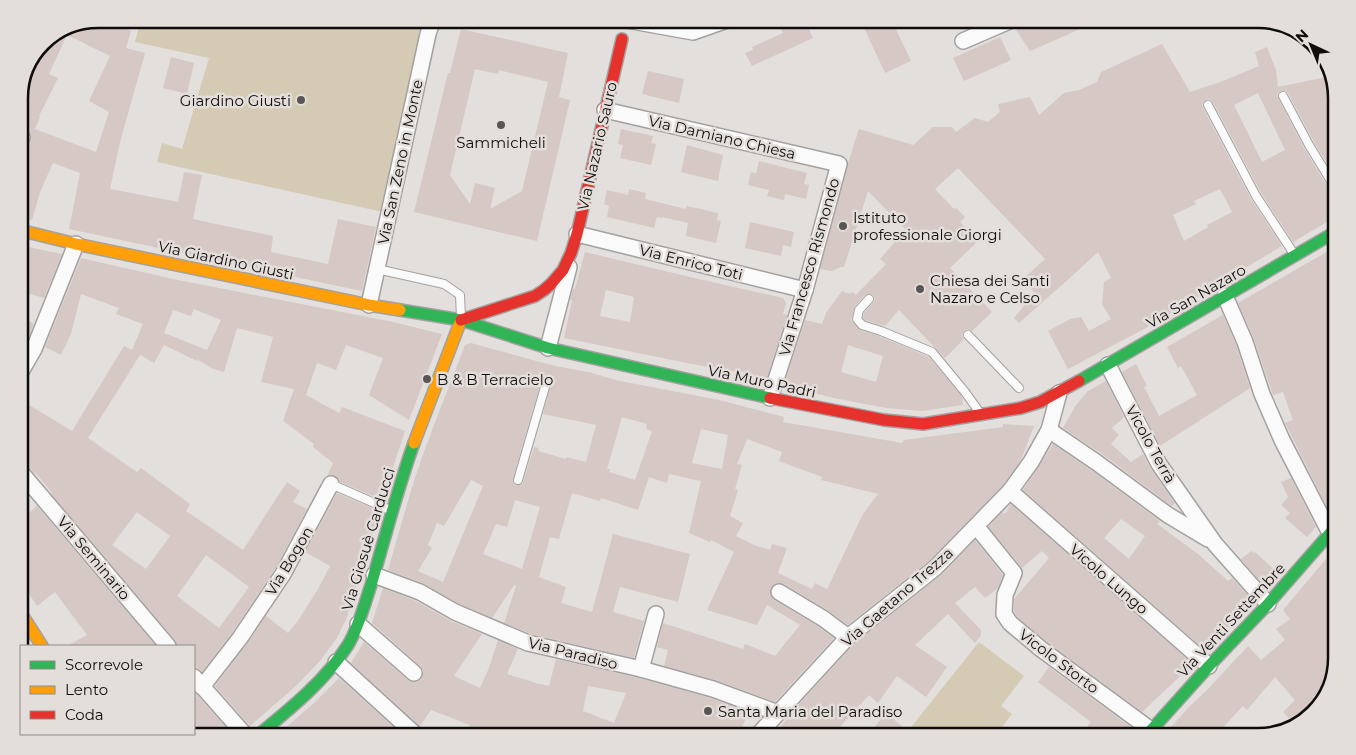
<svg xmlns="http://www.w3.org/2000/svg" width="1356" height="755" font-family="Montserrat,sans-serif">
  <rect width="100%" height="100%" fill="#e2dfdd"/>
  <g fill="#d5cab3">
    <polygon points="141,19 423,19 383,212 157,162 162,143 182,149 209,58 135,42"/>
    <polygon points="979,642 1024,676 1001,706 1012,714 995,736 904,736"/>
  </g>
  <g fill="#d6c8c5" fill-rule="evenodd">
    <path d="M98 19H104L131 31 126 48 145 53 120 142 110 189 178 202 184 172 202 175 193 219 273 236 271 252 328 264 338 219 376 227 362 291 69 229 80 173 53 163 40 192 32 220 19 218V152L24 151 27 148 31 137 30 132 27 129 19 128V93L42 42ZM67 35 110 56 89 101 109 112 96 152 35 129 40 117 39 116 58 78 49 74Z"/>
    <polygon points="776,19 804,19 813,38 752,66 745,53 753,50 752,47 783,33"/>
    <polygon points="860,19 891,19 911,61 885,73"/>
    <polygon points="1042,19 1103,19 1030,51 1016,30"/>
    <path d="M461 29 568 53 559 97 570 100 537 241 414 212 448 73H450ZM475 69 498 74 499 70 548 82 522 191 490 209 495 188 475 183 470 204 450 175Z"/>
    <polygon points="1000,37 1011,60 964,81 953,58"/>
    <path d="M1162 44 1190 92 1223 81 1259 66 1255 52 1267 47 1276 70 1278 87 1332 76 1337 93V180L1314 142 1288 93 1286 91H1281L1278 93 1277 96 1304 148 1332 194 1337 197V216L1293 242 1261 193 1213 102 1209 99 1205 100 1202 104 1203 108 1251 199 1282 246 1144 329 1068 369 1048 331 1070 319 1081 317 1089 331 1111 319 1102 304 1104 282 1111 278 1098 252 1071 277 1019 323 1014 318 1035 293 1022 280 1045 259 958 168 935 189 954 209 956 208 965 217 960 222 978 241 950 268 992 312 972 331 967 329 964 331 962 336 964 339 945 358 899 310 885 326 865 320 863 318 864 313 875 300 873 295 871 294 865 295 855 306 851 320 860 330 879 336 929 357 961 395 962 398 963 405 923 411 886 408 834 398 814 393 813 394 783 388 805 320 822 324 826 313 842 291 850 294 852 292 856 295 886 264 880 259 900 236 910 234 868 191 844 267H841L831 271 820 269 848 163 859 129 913 145 933 127H952L956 132 975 118 988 122 1000 112 998 104 1030 97 1039 115 1064 93 1079 90 1097 82 1101 72ZM1258 93 1285 150 1262 162 1234 105ZM1220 189 1232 212 1207 225 1208 227 1184 241 1173 215 1196 204 1194 201ZM848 345 883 356 876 382 841 372Z"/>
    <polygon points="171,57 194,63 187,94 163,88"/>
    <polygon points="648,71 684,79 679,103 642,94"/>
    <polygon points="621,129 653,136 651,143 656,144 651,165 620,158 623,145 618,144"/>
    <polygon points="687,145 723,155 718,181 681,172"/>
    <polygon points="759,161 807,173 804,184 809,185 806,199 785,194 784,200 767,196 769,190 748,185 751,172 756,173"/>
    <polygon points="629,189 646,193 645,199 686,209 687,206 718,213 717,220 721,221 716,243 686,236 688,223 662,217 662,218 657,217 654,228 607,217 609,206 604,204 607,190 628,195"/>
    <polygon points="750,222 794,232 791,247 783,245 781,256 745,248"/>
    <polygon points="19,245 62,254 44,298 19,291"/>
    <polygon points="1337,246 1337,499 1328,509 1285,423 1293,420 1283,392 1273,395 1254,339 1238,303"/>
    <path d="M585 252 690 277 783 298 786 303 783 314 787 315 765 384 742 379 744 372 722 370 564 338 570 310 572 300H570L573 289H575ZM606 290 634 297 630 322 600 316Z"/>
    <path d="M81 258 173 279 393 322 442 334 409 420 369 395 383 358 346 345 336 370 317 363 306 395 339 413 342 407 405 431 382 500 340 482 339 479 335 476H327L333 463 313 447 314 444 283 421 294 389 261 382 273 337 237 328 224 372 211 368 197 359V361L164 345 154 363 137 353 140 355 88 438 137 472 141 468 190 504 186 511 243 550 287 482 300 491 293 502 307 509 275 569 232 633 202 672 197 668H194V646H177L175 640 51 494 52 493 36 473 35 474 26 464 19 461V399L72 431 124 346 132 350 143 324 116 314 119 308 81 294 71 334 61 355 45 347ZM194 309 221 320 207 350 164 333 173 310 191 316ZM137 512 170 536 146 569 112 545ZM206 555 249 587 219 628 177 596Z"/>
    <polygon points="1223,315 1236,345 1250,388 1160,446 1122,372 1136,364 1147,386 1144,387 1159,416 1197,395 1181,366 1178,368 1167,347"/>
    <polygon points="24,318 34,324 26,345 19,356 19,325"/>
    <path d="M471 343 555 366 588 372 620 381 719 400 784 417 783 422 902 443 904 440 1003 427V424L1034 426 1021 460 1003 485 929 561 848 625 829 611 784 584 779 583 775 584 771 587 770 592 771 596 774 600 819 627 834 638 775 702 716 680 664 666 668 650 657 647 663 623 743 649 745 644 775 656 800 625 767 605 757 625 707 610 734 552 711 540 710 542 689 533 701 481 669 474 667 483 649 477 638 510 601 498 600 501 572 493 559 539 550 537 539 577 566 587 561 603 592 612 613 534 690 554 678 602 620 587 613 612 644 621 634 658 531 634 504 623 516 586 514 585 492 618 459 604 423 583 388 570 412 487 426 446 465 345ZM544 381 549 384 550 388 543 414 596 425 586 462 567 457 566 459 538 451 539 448 534 447 523 482 522 484 517 485 514 484 513 478 540 385ZM622 417 647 424 646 429 652 431 635 480 609 472 610 469H607ZM701 429 728 435 722 469 692 463ZM747 439 782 452 779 461 822 477 821 480 878 494 863 514 827 589 815 583 812 589 778 573 787 548 772 544 770 550 754 545 736 536 743 523 730 516 738 490 735 489 742 465 737 464ZM471 480 483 486 443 582 418 571 432 548 428 545 437 523 444 526ZM515 500 540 507 522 569 483 554 496 524 507 527Z"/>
    <polygon points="1106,381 1124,417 1112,428 1119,435 1111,444 1131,462 1143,454 1151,469 1175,503 1172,506 1102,454 1063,428 1076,405 1088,391"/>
    <path d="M1053 444 1091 470 1160 521 1157 524 1198 554 1228 581 1232 578 1252 600 1206 651 1023 490ZM1121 519 1145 536 1129 559 1104 538Z"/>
    <polygon points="1291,478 1316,527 1307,537 1285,518 1290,513 1281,505 1288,497 1281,482"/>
    <polygon points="337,493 379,511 347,617 337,638 319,662 297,685 250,726 215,686 247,644 266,616 288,633 297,622 318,589 330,566 305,552"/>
    <polygon points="1011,504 1193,664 1142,712 1047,642 1017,617 1014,611 1014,599 1049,558 1042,551 1022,568 988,527 1002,512 1005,514"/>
    <polygon points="37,506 156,646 67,646 87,635 55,592 37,606 19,579 19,522"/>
    <polygon points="975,540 1003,575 998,588 985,598 975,587 955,603 981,630 981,635 975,643 948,614 915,645 947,667 926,697 897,676 878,703 869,695 838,729 847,736 774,736 791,713 854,644 941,575"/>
    <polygon points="1337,546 1337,601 1328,612 1337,624 1337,658 1327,697 1296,726 1283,712 1295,700 1275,677 1247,710 1243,706 1215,736 1163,736 1188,708 1207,690 1248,646 1261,660 1285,640 1276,629 1290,619 1283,610"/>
    <polygon points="1251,551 1254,553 1255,552 1277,572 1264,586 1241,559"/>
    <path d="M383 588 416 601 451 621 482 634 454 676 480 688 489 668 498 640 518 649 507 674 536 683 549 686 556 659 639 678 710 698 748 712 739 736H464L470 725 431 710 420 726 351 663 364 642 408 680 413 682H417L421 680 423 675V670L420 666 372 623ZM588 686 626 693 614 723 583 711Z"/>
    <polygon points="1049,667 1132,728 1126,736 1080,736 1091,722 1038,682"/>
    <polygon points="339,678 403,736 276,736 314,703"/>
    <polygon points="194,691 196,694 234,736 194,736"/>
    <polygon points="886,713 914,736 867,736"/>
  </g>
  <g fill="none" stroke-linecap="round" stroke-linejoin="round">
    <defs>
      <g id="lane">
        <polyline points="1283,96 1309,145 1337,191"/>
        <polyline points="1208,105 1256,196 1294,254"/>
        <polyline points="377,269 444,284 460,295 461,318"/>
        <polyline points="869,299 859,310 857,319 862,325 881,331 932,352 965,392 980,413"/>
        <polyline points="968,335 1019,388"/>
        <polyline points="518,480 545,387"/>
        <polyline points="331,484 390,510"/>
      </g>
      <g id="street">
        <polyline points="621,19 693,32 730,19"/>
        <polyline points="963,41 1014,19"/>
        <polyline points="605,110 839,164 805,290 770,398"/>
        <polyline points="19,143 22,137"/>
        <polyline points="577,234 805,290"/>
        <polyline points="1225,296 1245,342 1262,394 1282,440 1330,533"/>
        <polyline points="369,305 428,34 433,19"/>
        <polyline points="548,348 569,267"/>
        <polyline points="1108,365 1159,464 1215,544 1268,604"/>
        <polyline points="19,375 34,349 76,244"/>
        <polyline points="1049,430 1096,462 1168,515 1208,539"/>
        <polyline points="19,470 168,646"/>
        <polyline points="1010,491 1209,666"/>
        <polyline points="976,526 1014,573 1005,595 1004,614 1010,623 1041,649 1151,730"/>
        <polyline points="374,575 420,592 455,612 528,643 641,669 713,689 778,713"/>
        <polyline points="779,592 824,619 848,637"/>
        <polyline points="358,624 414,673"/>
        <polyline points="336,662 417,736"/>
        <polyline points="641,669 656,614"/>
        <polyline points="194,677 246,736"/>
        <polyline points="202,687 240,638 283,574 331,484"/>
        <polyline points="757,736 848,637 935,568 1010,491 1031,462 1049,430 1059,393"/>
      </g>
      <g id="fast">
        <polyline points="400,310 461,320 548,348 770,398"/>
        <polyline points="1079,381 1337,231"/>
        <path d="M257 736C290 709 325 681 348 645 359 627 364 605 371 585 385 538 397 490 414 443"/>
        <polyline points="1146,736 1209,666 1268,604 1337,525"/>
      </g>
      <g id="slow">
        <polyline points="19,230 76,244 369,305 400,310"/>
        <polyline points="414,443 461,320"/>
        <polyline points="19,610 42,646"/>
      </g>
      <g id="jam">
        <polyline points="461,320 535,296 544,290 551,284 563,270 571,253 577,234 622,39"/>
        <polyline points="770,398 884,420 923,424 1021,408 1040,402 1079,381"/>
      </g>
    </defs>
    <use href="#lane" stroke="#a3a1a0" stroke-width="10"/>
    <use href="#street" stroke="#a3a1a0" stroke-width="18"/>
    <use href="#fast" stroke="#a3a1a0" stroke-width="14"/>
    <use href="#slow" stroke="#a3a1a0" stroke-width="14"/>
    <use href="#jam" stroke="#a3a1a0" stroke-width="14"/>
    <use href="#lane" stroke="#fbfafa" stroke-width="8"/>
    <use href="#street" stroke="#fbfafa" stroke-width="15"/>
    <use href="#fast" stroke="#30b455" stroke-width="11"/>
    <use href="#slow" stroke="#ff9f0a" stroke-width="11"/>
    <use href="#jam" stroke="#e5322d" stroke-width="11"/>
  </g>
  <g fill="#595655" stroke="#e4dedb" stroke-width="2">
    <circle cx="301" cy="100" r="5"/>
    <circle cx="501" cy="125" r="5"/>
    <circle cx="843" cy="226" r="5"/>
    <circle cx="920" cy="289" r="5"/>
    <circle cx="427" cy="379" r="5"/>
    <circle cx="708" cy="711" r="5"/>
  </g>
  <g text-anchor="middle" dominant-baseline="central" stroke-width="5" stroke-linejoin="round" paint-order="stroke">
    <g font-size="15" fill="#0f0d0c" stroke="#e4dedb" text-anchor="start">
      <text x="291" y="100" text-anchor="end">Giardino Giusti</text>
      <text x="501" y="142" text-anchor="middle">Sammicheli</text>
      <text x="853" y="217">Istituto<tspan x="853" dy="17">professionale Giorgi</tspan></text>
      <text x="930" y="280">Chiesa dei Santi<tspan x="930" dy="17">Nazaro e Celso</tspan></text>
      <text x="437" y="379">B &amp; B Terracielo</text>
      <text x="718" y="711">Santa Maria del Paradiso</text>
    </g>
    <g font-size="15" fill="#0f0d0c" stroke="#e4dedb">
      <text transform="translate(722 137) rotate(13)">Via Damiano Chiesa</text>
      <text transform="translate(597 146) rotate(-77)">Via Nazario Sauro</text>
      <text transform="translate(400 162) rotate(-78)">Via San Zeno in Monte</text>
      <text transform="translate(226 260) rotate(12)">Via Giardino Giusti</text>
      <text transform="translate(691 262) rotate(14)">Via Enrico Toti</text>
      <text transform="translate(809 267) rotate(-74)">Via Francesco Rismondo</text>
      <text transform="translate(1196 296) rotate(-30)">Via San Nazaro</text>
      <text transform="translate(762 381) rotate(12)">Via Muro Padri</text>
      <text transform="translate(1151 444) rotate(61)">Vicolo Terrà</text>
      <text transform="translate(368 539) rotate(-73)">Via Giosuè Carducci</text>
      <text transform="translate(94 558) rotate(50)">Via Seminario</text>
      <text transform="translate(289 561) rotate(-59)">Via Bogon</text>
      <text transform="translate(1109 579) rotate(41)">Vicolo Lungo</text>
      <text transform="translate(897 597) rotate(-41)">Via Gaetano Trezza</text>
      <text transform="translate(1231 620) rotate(-47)">Via Venti Settembre</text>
      <text transform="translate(573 653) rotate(14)">Via Paradiso</text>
      <text transform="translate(1059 661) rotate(37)">Vicolo Storto</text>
    </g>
  </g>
  <path d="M0 0H1356V755H0ZM98 28H1258A70 70 0 0 1 1328 98V658A70 70 0 0 1 1258 728H98A70 70 0 0 1 28 658V98A70 70 0 0 1 98 28Z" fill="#e4dedb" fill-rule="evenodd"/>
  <path fill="none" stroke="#0f0d0c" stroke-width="2.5" d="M98 28H1258A70 70 0 0 1 1328 98V658A70 70 0 0 1 1258 728H98A70 70 0 0 1 28 658V98A70 70 0 0 1 98 28Z"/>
  <rect x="20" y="645" width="175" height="90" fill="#e4dedb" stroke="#8f8a88"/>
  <rect x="30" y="661" width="25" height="8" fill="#30b455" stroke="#8f8a88"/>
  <text x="65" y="670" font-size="15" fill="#0f0d0c">Scorrevole</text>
  <rect x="30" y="686" width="25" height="8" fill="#ff9f0a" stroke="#8f8a88"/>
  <text x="65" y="695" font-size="15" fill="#0f0d0c">Lento</text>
  <rect x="30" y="711" width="25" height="8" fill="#e5322d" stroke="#8f8a88"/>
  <text x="65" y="720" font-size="15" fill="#0f0d0c">Coda</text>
  <g transform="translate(1311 45) rotate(316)" stroke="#e4dedb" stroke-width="4" paint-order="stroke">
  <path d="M0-4L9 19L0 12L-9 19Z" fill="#0f0d0c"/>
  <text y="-8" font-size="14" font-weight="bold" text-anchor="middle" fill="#0f0d0c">N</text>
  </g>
</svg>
